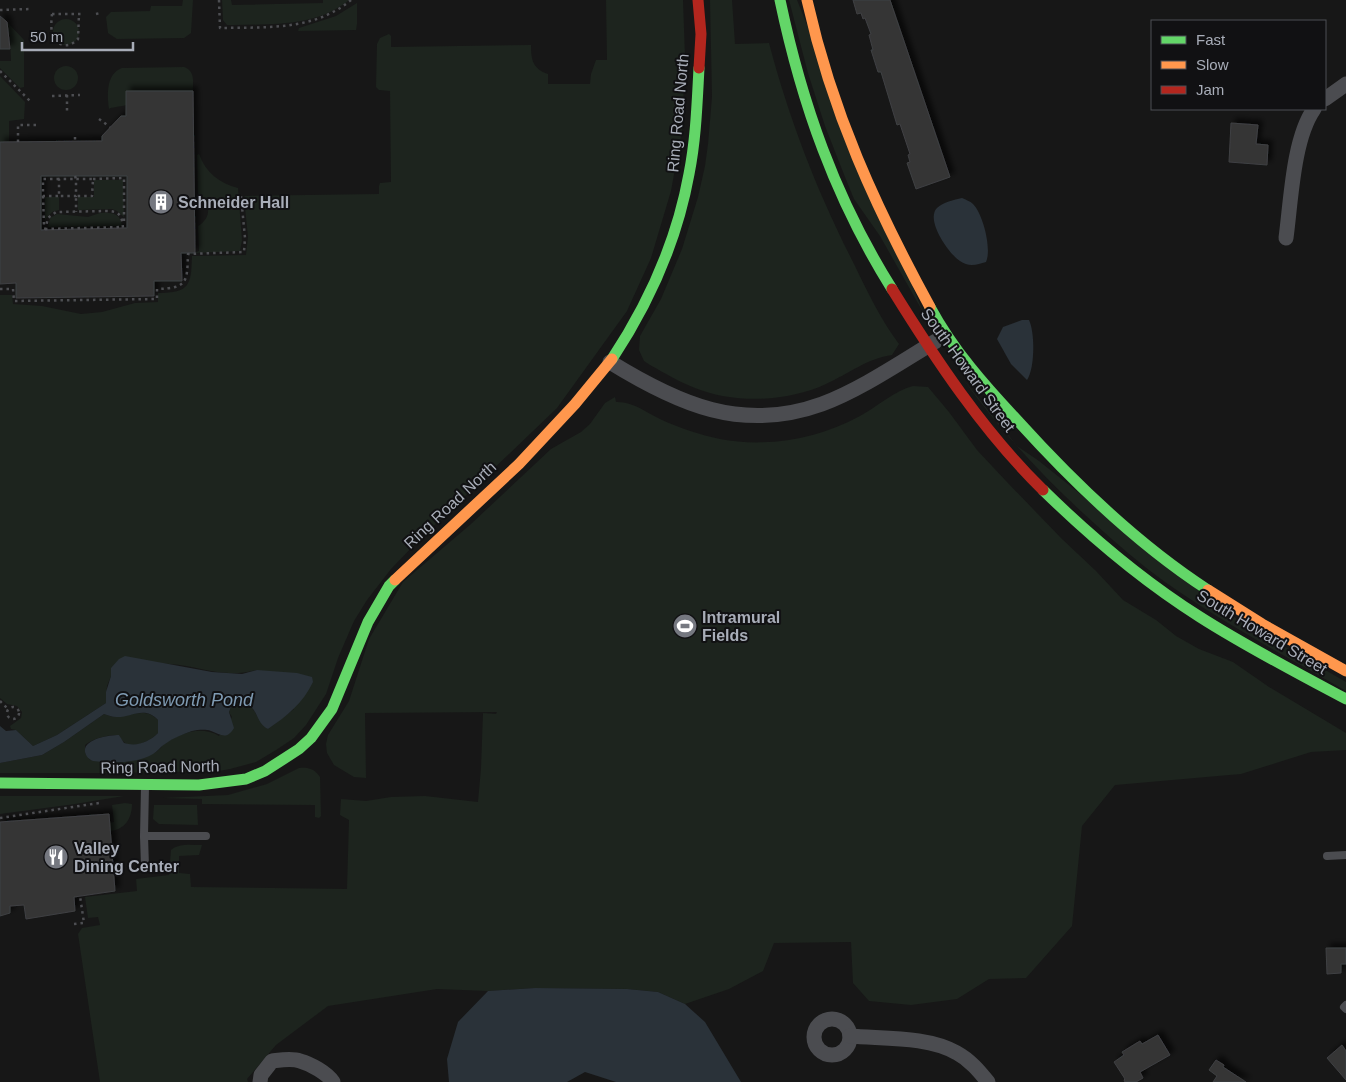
<svg xmlns="http://www.w3.org/2000/svg" width="1346" height="1082" font-family="Helvetica,sans-serif">
  <defs>
    <filter id="shadow"><feDropShadow dx="4.5" dy="-4.5" stdDeviation="2.5" flood-color="#0009"/></filter>
  </defs>
  <rect width="100%" height="100%" fill="#171717"/>
  <g fill="#1d241e">
    <polygon points="183,0 193,0 191,33 184,38 117,39 108,33 106,17 111,12 150,11 151,6 182,6"/>
    <path d="M222 0H231L232 5 323 3V0H349C317 27 271 24 232 25H227L223 20Z"/>
    <path d="M606 0H683L685 57 682 130 671 191 651 258 627 311 557 408 417 542 391 569 367 600 354 621 338 658 326 694 306 725 294 738 276 750 256 762 230 769 219 771 117 773H0V763L42 755 64 742 104 714C108 715 112 717 116 717 131 716 146 707 158 720V733C148 743 126 753 119 735 107 735 94 738 85 745V753L90 760C102 761 117 764 130 761 138 759 148 755 156 752 159 750 161 747 164 744 180 733 201 725 219 736L232 717 229 712 233 702C260 702 252 718 268 729L294 709 257 670C222 679 202 666 169 664 151 663 130 667 111 668V676L107 686 106 703 57 735 33 746 16 730 11 729 10 726 21 718 22 712 17 706 7 704 0 698V295H12L13 304 42 306 81 314 102 312 135 303 158 302V293C190 293 191 285 192 256L246 255 248 237 244 197 245 196 379 194V186L380 183 391 182 390 91 379 90 376 87 377 44 380 38 389 34 391 36V47L531 45C531 60 533 69 548 74V84H590L591 74 596 60H607Z"/>
    <path d="M710 0H732L735 44 769 43C790 122 817 191 854 264 867 291 881 320 899 344L892 355C868 358 848 374 826 384 787 402 735 404 695 388 679 382 665 373 650 365L644 361 639 350 640 336 661 299 682 249 698 197 705 166 708 144 712 97Z"/>
    <polygon points="789,0 797,0 923,312 880,236 854,199 845,177 825,126 808,73"/>
    <polygon points="357,3 357,24 356,30 298,31 299,28 336,16"/>
    <circle cx="66" cy="32" r="13"/>
    <polygon points="7,22 24,40 24,87 20,88 0,68 0,61 11,61 10,36 7,33"/>
    <circle cx="66" cy="78" r="12"/>
    <path d="M184 67C195 71 193 81 193 91H126V105C120 107 111 107 109 109 107 94 106 74 122 68Z"/>
    <polygon points="0,76 25,102 24,119 9,121 9,142 0,142"/>
    <path d="M199 154C206 173 219 183 238 188L242 240 240 251 195 253 199 251 198 226C212 218 211 203 198 194L197 155Z"/>
    <polygon points="94,180 123,180 124,217 117,211 112,209 78,210 78,197 94,197"/>
    <polygon points="45,197 59,197 59,210 52,212 45,220"/>
    <path d="M100 213C111 212 121 213 122 226L48 227 50 218 57 214 88 217Z"/>
    <path d="M963 379 1017 446 1039 461 1238 620 1346 682V691C1285 656 1223 623 1165 582 1140 564 1117 544 1095 524 1046 480 1002 433 963 379Z"/>
    <path d="M913 386 928 387 949 412 977 450 1006 481 1062 539 1096 571 1123 600 1156 620 1176 636 1199 649 1233 662 1269 687 1346 733V750L1311 752 1241 774 1115 785 1082 826 1072 926 1026 978 989 979 957 999 911 1005 869 1001 853 983 851 942 774 943 763 971 729 989 685 1004 658 992 627 989 535 988 488 991 437 989 328 1006 276 1045 247 1079 248 1082H100L78 934 82 928 100 925 98 917 88 918 85 897 137 891 136 879 169 875 171 850C179 843 191 845 202 845L199 855 179 856V873L190 874 191 887 347 889 349 820 340 815 341 799 366 801 391 797 425 796 478 802 481 768 483 713 496 714 497 712 365 713 366 778 354 777 334 765 327 753 326 744 328 735 349 701 369 639 403 582 471 524 551 449 581 432 590 424 605 403 615 397 616 402C633 401 647 413 662 420 680 428 700 435 720 439 766 448 818 439 860 416 877 407 894 391 913 386Z"/>
    <path d="M299 768C308 767 315 769 320 777L321 816 319 818 315 817V805L202 804V799L163 798 228 795 267 784Z"/>
    <polygon points="0,796 124,796 75,804 0,814"/>
    <path d="M125 803 132 804C132 818 125 830 110 831L109 823 114 822 112 805Z"/>
    <polygon points="154,805 197,805 198,825 159,824 153,819"/>
  </g>
  <g fill="#2a3239">
    <path d="M962 198C966 200 970 201 973 204 983 214 992 249 986 262 977 265 968 267 960 261 949 254 925 220 937 208 943 202 954 200 962 198Z"/>
    <path d="M1022 320H1029C1035 333 1035 368 1027 380L1011 364 997 339 1003 327Z"/>
    <path d="M125 656 212 672 242 674 257 670 297 673 312 677 313 682C303 703 287 716 268 729 252 721 262 702 233 702L229 712 234 728C227 740 221 735 211 731 205 729 198 730 192 731 183 734 173 738 165 744 160 747 157 752 153 754 136 764 111 763 93 761 88 759 86 756 85 752 83 739 109 735 119 735L124 743C137 747 149 742 158 733V720C144 705 131 718 116 717 112 717 108 715 104 714L64 742 42 755 0 763V726L6 731 16 730 33 746 57 735 106 703V692L111 676V668L119 659Z"/>
    <polygon points="535,988 627,989 658,992 685,1004 705,1022 741,1082 616,1082 585,1072 567,1082 449,1082 447,1059 458,1022 488,991"/>
  </g>
  <g fill="#353536" stroke="#3f4043" fill-rule="evenodd" filter="url(#shadow)">
    <polygon points="853,0 890,0 950,177 916,189 907,163 910,162 908,155 910,154 900,124 897,125 881,72 878,72 871,50 873,50 869,35 871,34 865,18 863,19 861,13 857,14"/>
    <polygon points="0,16 7,22 10,49 0,49"/>
    <path d="M126 91H193L195 253H181L182 281H154V296L16 298V283L0 284V142L102 141V136L121 116H126ZM41 176H127V228L41 230Z"/>
    <polygon points="1231,123 1258,125 1256,144 1268,145 1267,165 1229,162"/>
    <polygon points="109,814 115,891 74,897 75,911 26,919 24,905 10,906 10,913 0,916 0,822"/>
    <polygon points="1326,948 1346,948 1346,964 1341,964 1341,973 1327,974"/>
    <polygon points="1158,1035 1170,1055 1140,1072 1143,1078 1136,1082 1125,1082 1124,1080 1125,1079 1114,1062 1124,1055 1122,1052 1140,1041 1142,1044"/>
    <polygon points="1342,1045 1346,1051 1346,1080 1327,1058"/>
    <polygon points="1216,1060 1224,1065 1223,1067 1246,1082 1213,1082 1217,1076 1209,1070"/>
  </g>
  <g fill="none" stroke-linecap="round" stroke-linejoin="round">
    <g stroke="#4d4e52" stroke-width="2.5" stroke-dasharray="2.5 4" stroke-linecap="butt">
      <path d="M219 0 220 28C266 27 314 31 351 0"/>
      <polyline points="0,10 30,9"/>
      <path d="M52 14C51 25 49 43 64 45 69 46 74 43 78 39L79 14"/>
      <polyline points="52,14 81,14"/>
      <polyline points="96,14 100,13"/>
      <polyline points="0,71 31,102"/>
      <polyline points="67,95 67,114"/>
      <polyline points="52,96 80,95"/>
      <polyline points="99,119 110,127"/>
      <polyline points="75,137 75,141"/>
      <polyline points="18,142 18,125 37,125"/>
      <polyline points="75,176 76,179 59,179 59,196 76,196 76,179 93,179 92,196 76,196 76,212"/>
      <polyline points="59,179 43,179 43,196 59,196"/>
      <polyline points="93,179 124,178 124,224"/>
      <polyline points="43,196 44,226"/>
      <polyline points="45,229 123,227"/>
      <path d="M45 230 48 218 56 212 106 211C119 211 122 215 123 228"/>
      <path d="M0 289H13L14 301 157 299V289C188 288 187 282 188 254L244 252 245 238 241 196"/>
      <polyline points="0,701 8,709"/>
      <circle cx="13" cy="713" r="6"/>
      <polyline points="0,818 99,803"/>
      <polyline points="74,924 84,923 80,896"/>
    </g>
    <g stroke="#4b4c50" stroke-width="8">
      <polyline points="145,786 144,836 206,836"/>
      <polyline points="144,836 145,867"/>
      <polyline points="1327,856 1346,855"/>
      <polyline points="1346,1005 1344,1007 1346,1009"/>
    </g>
    <g stroke="#4b4c50" stroke-width="15">
      <polyline points="1325,99 1346,84"/>
      <path d="M1286 238C1291 201 1293 139 1314 109"/>
      <path d="M610 362C678 404 742 433 822 404 860 390 901 362 936 341"/>
      <circle cx="832" cy="1037" r="18"/>
      <path d="M850 1036C883 1039 928 1036 957 1053 970 1060 979 1071 988 1082"/>
      <path d="M260 1082 261 1075 272 1061C281 1060 292 1058 300 1061 311 1064 327 1073 333 1082"/>
    </g>
    <g stroke="#63d668" stroke-width="11">
      <path d="M780 0C802 104 835 198 892 289"/>
      <path d="M930 307C953 350 985 386 1018 421 1075 484 1137 544 1208 590"/>
      <path d="M612 359C649 303 677 240 689 174 696 139 697 104 699 68"/>
      <path d="M1043 490C1091 537 1143 581 1200 617 1247 647 1297 673 1346 699"/>
      <polyline points="0,783 199,785 246,779 265,771 299,749 311,738 332,709 368,622 389,586 395,580"/>
    </g>
    <g stroke="#ff974d" stroke-width="11">
      <path d="M807 0C832 112 875 206 930 307"/>
      <polyline points="395,580 519,464 575,404 612,359"/>
      <polyline points="1208,590 1262,624 1346,671"/>
    </g>
    <g stroke="#b3261e" stroke-width="11">
      <polyline points="698,0 701,34 699,68"/>
      <path d="M892 289C936 360 983 431 1043 490"/>
    </g>
  </g>
  <defs>
    <symbol id="building-disc" viewBox="-11 -11 22 22"><circle r="9.5" fill="#757880" stroke="#111113"/><path d="M-4-6H4V6H1V3H-1V6H-4ZM-2.5-4.3h1.7v1.8h-1.7ZM.8-4.3h1.7v1.8H.8ZM-2.5-1h1.7V.8h-1.7ZM.8-1h1.7V.8H.8Z" fill="#fff"/></symbol>
    <symbol id="stadium-disc" viewBox="-11 -11 22 22"><circle r="9.5" fill="#757880" stroke="#111113"/><path d="M0-5a6.5 5 0 1 0 0 10a6.5 5 0 1 0 0-10ZM-3.5-1.8h7v3.6h-7Z" fill="#fff"/></symbol>
    <symbol id="restaurant-disc" viewBox="-11 -11 22 22"><circle r="9.5" fill="#757880" stroke="#111113"/><path d="M-5-6h1v4h1v-4h1v4h1v-4h1v5L-1.5 .5V6h-2V.5L-5-1ZM5-6V6H3V1.5H1.5Q1.5-4 5-6Z" fill="#fff"/></symbol>
  </defs>
  <g fill-rule="evenodd">
    <use href="#building-disc" x="147" y="188" width="28" height="28"/>
    <use href="#stadium-disc" x="671" y="612" width="28" height="28"/>
    <use href="#restaurant-disc" x="42" y="843" width="28" height="28"/>
  </g>
  <g text-anchor="middle" dominant-baseline="central" stroke-width="4" stroke-linejoin="round" paint-order="stroke">
    <g font-size="16" fill="#a8adb8" stroke="#111113">
      <text transform="translate(678 113) rotate(-85)">Ring Road North</text>
      <text transform="translate(968 370) rotate(54)">South Howard Street</text>
      <text transform="translate(450 505) rotate(-43)">Ring Road North</text>
      <text transform="translate(1262 632) rotate(31)">South Howard Street</text>
      <text transform="translate(160 767) rotate(-1)">Ring Road North</text>
    </g>
    <g font-size="16" font-weight="bold" fill="#a8adb8" stroke="#111113" text-anchor="start">
      <text x="178" y="202">Schneider Hall</text>
      <text x="702" y="617">Intramural<tspan x="702" dy="18">Fields</tspan></text>
      <text x="74" y="848">Valley<tspan x="74" dy="18">Dining Center</tspan></text>
    </g>
    <g font-size="18" font-style="italic" fill="#7f9bb3" stroke="#111113">
      <text x="184" y="700">Goldsworth Pond</text>
    </g>
  </g>
  <rect x="1151" y="20" width="175" height="90" fill="#111113" stroke="#4d4f55"/>
  <rect x="1161" y="36" width="25" height="8" fill="#63d668" stroke="#4d4f55"/>
  <text x="1196" y="45" font-size="15" fill="#a8adb8">Fast</text>
  <rect x="1161" y="61" width="25" height="8" fill="#ff974d" stroke="#4d4f55"/>
  <text x="1196" y="70" font-size="15" fill="#a8adb8">Slow</text>
  <rect x="1161" y="86" width="25" height="8" fill="#b3261e" stroke="#4d4f55"/>
  <text x="1196" y="95" font-size="15" fill="#a8adb8">Jam</text>
  <path d="M22 42v8h111v-8" fill="none" stroke="#a8adb8" stroke-width="2.5"/>
  <text x="30" y="42" font-size="15" fill="#a8adb8" stroke="#111113" stroke-width="4" paint-order="stroke">50 m</text>
</svg>
